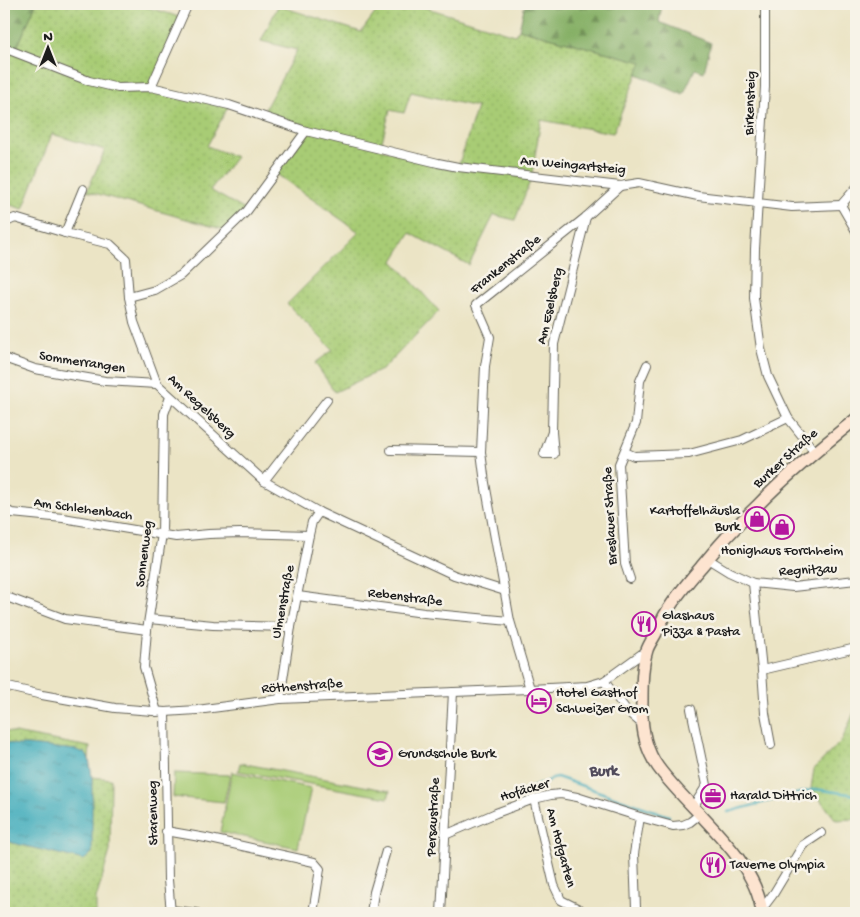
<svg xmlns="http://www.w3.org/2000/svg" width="860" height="917" font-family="'Gochi Hand',sans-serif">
  <defs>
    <pattern id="grass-dots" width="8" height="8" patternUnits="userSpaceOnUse" patternTransform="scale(1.25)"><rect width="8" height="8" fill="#a8cc75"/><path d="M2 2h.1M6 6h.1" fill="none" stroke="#90af65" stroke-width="1.8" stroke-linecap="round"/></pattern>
    <pattern id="forest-firs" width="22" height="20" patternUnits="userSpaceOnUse" patternTransform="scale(1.25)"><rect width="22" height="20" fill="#86b066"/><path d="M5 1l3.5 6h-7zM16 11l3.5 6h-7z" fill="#6d8e53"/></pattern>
    <pattern id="water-ripples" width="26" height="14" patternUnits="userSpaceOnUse" patternTransform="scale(1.25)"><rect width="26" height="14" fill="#3dabbb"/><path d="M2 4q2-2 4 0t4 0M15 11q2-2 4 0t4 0" fill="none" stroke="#328a97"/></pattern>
  </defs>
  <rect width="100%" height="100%" fill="#f7f3e8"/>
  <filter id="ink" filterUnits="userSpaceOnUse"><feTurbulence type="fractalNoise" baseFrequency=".02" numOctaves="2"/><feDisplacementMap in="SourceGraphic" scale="10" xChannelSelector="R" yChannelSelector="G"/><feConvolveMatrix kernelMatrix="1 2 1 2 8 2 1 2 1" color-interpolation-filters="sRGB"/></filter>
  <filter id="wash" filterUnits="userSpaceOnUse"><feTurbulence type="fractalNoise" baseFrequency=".0096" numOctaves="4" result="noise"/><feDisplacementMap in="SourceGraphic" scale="20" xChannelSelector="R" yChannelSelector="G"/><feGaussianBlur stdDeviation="1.12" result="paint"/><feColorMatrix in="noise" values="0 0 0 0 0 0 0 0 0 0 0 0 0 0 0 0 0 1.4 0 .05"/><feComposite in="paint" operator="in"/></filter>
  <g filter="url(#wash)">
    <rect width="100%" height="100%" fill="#ebe4c5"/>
    <g fill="url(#grass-dots)" stroke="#627448" fill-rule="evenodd">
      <polygon points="36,4 136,4 170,14 181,18 151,87 229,105 207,146 236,157 210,190 247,211 225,230 87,191 105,150 52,134 23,209 4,203 4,47 16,50"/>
      <path d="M273 4H279V6L361 32 382 4H414L515 35 519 29 642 62 613 133 541 120 531 179 515 220 494 215 469 265 410 233 393 261 439 311 383 369 335 392 315 363 333 350 287 304 359 232 275 173 306 131 261 116 297 50 261 41 278 6ZM411 92 477 107 458 167 380 149 390 110 404 113Z"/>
      <polygon points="856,708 856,819 836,820 811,788 814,769 842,740"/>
      <polygon points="4,731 90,747 89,759 85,753 76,750 28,745 17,745 4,742"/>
      <polygon points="92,777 111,779 110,851 96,899 96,913 4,913 4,839 13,843 84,860"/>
    </g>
    <g fill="url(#forest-firs)" stroke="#516641">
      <polygon points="4,4 36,4 16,50 4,47"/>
      <polygon points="525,4 662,4 659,22 711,43 704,72 695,69 683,95 637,74 642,62 519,29"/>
    </g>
    <g fill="#a8cc75" stroke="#627448">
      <polygon points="240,763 390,791 388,798 238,771"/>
      <polygon points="232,772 311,788 298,848 220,832"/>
      <polygon points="174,773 230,775 224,802 173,797"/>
    </g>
    <polygon fill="url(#water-ripples)" stroke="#2c646c" points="4,742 17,745 28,745 76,750 85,753 89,759 92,777 92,853 84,860 13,843 4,839"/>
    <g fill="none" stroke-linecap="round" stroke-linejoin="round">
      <g stroke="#3dabbb" stroke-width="2.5">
        <polyline points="507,798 557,777 669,816"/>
        <polyline points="728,812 815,789 856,795"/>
      </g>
    </g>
  </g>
  <g filter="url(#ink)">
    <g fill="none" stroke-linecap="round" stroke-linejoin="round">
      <defs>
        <g id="street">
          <polyline points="765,4 765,87 755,249 754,298 761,349 768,376 788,418 815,452"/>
          <polyline points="4,48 89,81 118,88 151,87 229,105 306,131 438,163 458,167 620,186 639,183 698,196 792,207 841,205"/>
          <polyline points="151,87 188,4"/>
          <polyline points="856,188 841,205 856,231"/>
          <polyline points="4,223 15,218 65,233 83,189"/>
          <polyline points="65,233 110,244 126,259 129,297 134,322 157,384 264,481 319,512 454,575 505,591"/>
          <polyline points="129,297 155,290 181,275 247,211 306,131"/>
          <polyline points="4,358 35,369 105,381 157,384"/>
          <polyline points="552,432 544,454 554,454 552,432 554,344 586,217"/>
          <polyline points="391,450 481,452"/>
          <polyline points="625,452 634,456 689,454 742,440 788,418"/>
          <polyline points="264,481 327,400"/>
          <polyline points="4,509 12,513 63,518 176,537 209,534 240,533 309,535"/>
          <polyline points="708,559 729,572 753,583 793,587 856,580"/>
          <polyline points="630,579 625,564 619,464 636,423 640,381 647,365"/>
          <polyline points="753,583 762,670 765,713 771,745"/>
          <polyline points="4,596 65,619 147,630"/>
          <polyline points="298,596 424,613 510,621"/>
          <polyline points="149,619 213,625 291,627"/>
          <polyline points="762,670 856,648"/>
          <polyline points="604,681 628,712 642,724"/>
          <polyline points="4,686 42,695 115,708 165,712 197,710 280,699 530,689 587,686 604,681 647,650"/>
          <polyline points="530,689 510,621 485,483 481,452 485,366 490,337 476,305 586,217 620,186"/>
          <polyline points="280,699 291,627 309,535 312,522 319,512"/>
          <polyline points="691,709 707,785 693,807"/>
          <polyline points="157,712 144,667 147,630 162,534 164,414 170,397"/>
          <polyline points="165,712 168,880 171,913"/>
          <polyline points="534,799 554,885 561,900 585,912 592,913"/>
          <polyline points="166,831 206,838 314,862 320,869 313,913"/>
          <polyline points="445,835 496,813 534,799 551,795 561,794 577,797 640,817 673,826 683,825 690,822 700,814"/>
          <polyline points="762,909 774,893 803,845 821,833"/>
          <polyline points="171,910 197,913"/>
          <polyline points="371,913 374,892 386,851"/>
          <polyline points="441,913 453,692"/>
          <polyline points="633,913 636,908 634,854 640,817"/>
        </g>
        <path id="secondary" d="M762 913C756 857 690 811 658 767 645 749 641 724 642 702 642 685 642 666 647 650 649 644 653 639 656 633 660 626 662 619 666 613 676 596 688 582 701 567 718 546 737 525 757 506 788 474 822 446 856 419"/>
      </defs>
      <use href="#street" stroke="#646257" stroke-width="10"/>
      <use href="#secondary" stroke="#646257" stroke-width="14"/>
      <use href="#street" stroke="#fff" stroke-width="8"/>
      <use href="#secondary" stroke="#fde4d0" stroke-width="11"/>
    </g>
  </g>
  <defs>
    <symbol id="shop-ring" viewBox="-11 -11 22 22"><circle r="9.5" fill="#f7f3e8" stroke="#b5179e" stroke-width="1.5"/><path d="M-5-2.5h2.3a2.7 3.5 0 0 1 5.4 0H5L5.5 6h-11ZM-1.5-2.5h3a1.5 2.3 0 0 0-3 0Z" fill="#b5179e"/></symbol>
    <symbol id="restaurant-ring" viewBox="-11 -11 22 22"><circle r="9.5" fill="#f7f3e8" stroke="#b5179e" stroke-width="1.5"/><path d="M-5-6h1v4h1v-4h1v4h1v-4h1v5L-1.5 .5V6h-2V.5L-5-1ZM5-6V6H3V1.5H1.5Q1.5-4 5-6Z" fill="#b5179e"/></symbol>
    <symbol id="hotel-ring" viewBox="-11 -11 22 22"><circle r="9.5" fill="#f7f3e8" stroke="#b5179e" stroke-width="1.5"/><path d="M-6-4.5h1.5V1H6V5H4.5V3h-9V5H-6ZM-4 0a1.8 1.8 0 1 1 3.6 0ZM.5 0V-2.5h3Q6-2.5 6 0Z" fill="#b5179e"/></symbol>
    <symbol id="school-ring" viewBox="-11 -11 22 22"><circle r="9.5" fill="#f7f3e8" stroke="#b5179e" stroke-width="1.5"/><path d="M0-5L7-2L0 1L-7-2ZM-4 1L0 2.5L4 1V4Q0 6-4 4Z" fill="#b5179e"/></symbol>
    <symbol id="office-ring" viewBox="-11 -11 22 22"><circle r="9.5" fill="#f7f3e8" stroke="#b5179e" stroke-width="1.5"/><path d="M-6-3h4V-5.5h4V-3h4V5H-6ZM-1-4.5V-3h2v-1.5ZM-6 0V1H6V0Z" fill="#b5179e"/></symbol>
  </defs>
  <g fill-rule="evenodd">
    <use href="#shop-ring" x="743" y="505" width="28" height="28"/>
    <use href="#shop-ring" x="768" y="513" width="28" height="28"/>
    <use href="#restaurant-ring" x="630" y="610" width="28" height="28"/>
    <use href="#hotel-ring" x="525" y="687" width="28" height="28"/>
    <use href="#school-ring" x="366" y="740" width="28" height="28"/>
    <use href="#office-ring" x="699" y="782" width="28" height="28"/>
    <use href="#restaurant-ring" x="699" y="851" width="28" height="28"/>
  </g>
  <g text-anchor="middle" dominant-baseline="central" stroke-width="5" stroke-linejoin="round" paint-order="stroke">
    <g font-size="14" fill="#1c1c1c" stroke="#f7f3e8">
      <text transform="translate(751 103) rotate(-88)">Birkensteig</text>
      <text transform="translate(573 166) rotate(5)">Am Weingartsteig</text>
      <text transform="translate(506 265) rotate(-39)">Frankenstraße</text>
      <text transform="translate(551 306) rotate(-77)">Am Eselsberg</text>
      <text transform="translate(82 363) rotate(9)">Sommerrangen</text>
      <text transform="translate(201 407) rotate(43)">Am Regelsberg</text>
      <text transform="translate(786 459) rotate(-42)">Burker Straße</text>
      <text transform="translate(83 510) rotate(8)">Am Schlehenbach</text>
      <text transform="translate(611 516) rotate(-93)">Breslauer Straße</text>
      <text transform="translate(145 554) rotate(-83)">Sonnenweg</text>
      <text transform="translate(808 571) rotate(-3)">Regnitzau</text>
      <text transform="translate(405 598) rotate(7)">Rebenstraße</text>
      <text transform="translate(284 602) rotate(-79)">Ulmenstraße</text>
      <text transform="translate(302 687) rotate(-4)">Röthenstraße</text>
      <text transform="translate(525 791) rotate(-17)">Hofäcker</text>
      <text transform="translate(154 813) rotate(-91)">Starenweg</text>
      <text transform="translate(434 817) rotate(-87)">Persaustraße</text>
      <text transform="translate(560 848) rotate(75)">Am Hofgarten</text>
    </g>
    <g font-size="14" fill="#1c1c1c" stroke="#f7f3e8" text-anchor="start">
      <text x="740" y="511" text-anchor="end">Kartoffelhäusla<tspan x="740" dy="16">Burk</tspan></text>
      <text x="782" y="551" text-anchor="middle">Honighaus Forchheim</text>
      <text x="662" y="616">Glashaus<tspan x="662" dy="16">Pizza &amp; Pasta</tspan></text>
      <text x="556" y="693">Hotel Gasthof<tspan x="556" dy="16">Schweizer Grom</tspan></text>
      <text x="398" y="754">Grundschule Burk</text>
      <text x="730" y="796">Harald Dittrich</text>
      <text x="730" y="865">Taverne Olympia</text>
    </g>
    <g font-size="16" font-weight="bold" fill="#514b5b" stroke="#f7f3e8">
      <text x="604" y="772">Burk</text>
    </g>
  </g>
  <rect width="860" height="917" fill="none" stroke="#f7f3e8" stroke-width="20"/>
  <g transform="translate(48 48)" stroke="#f7f3e8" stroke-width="4" paint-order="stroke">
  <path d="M0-4L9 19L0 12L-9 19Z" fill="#1c1c1c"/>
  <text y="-8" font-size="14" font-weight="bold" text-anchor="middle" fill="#1c1c1c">N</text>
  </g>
</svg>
